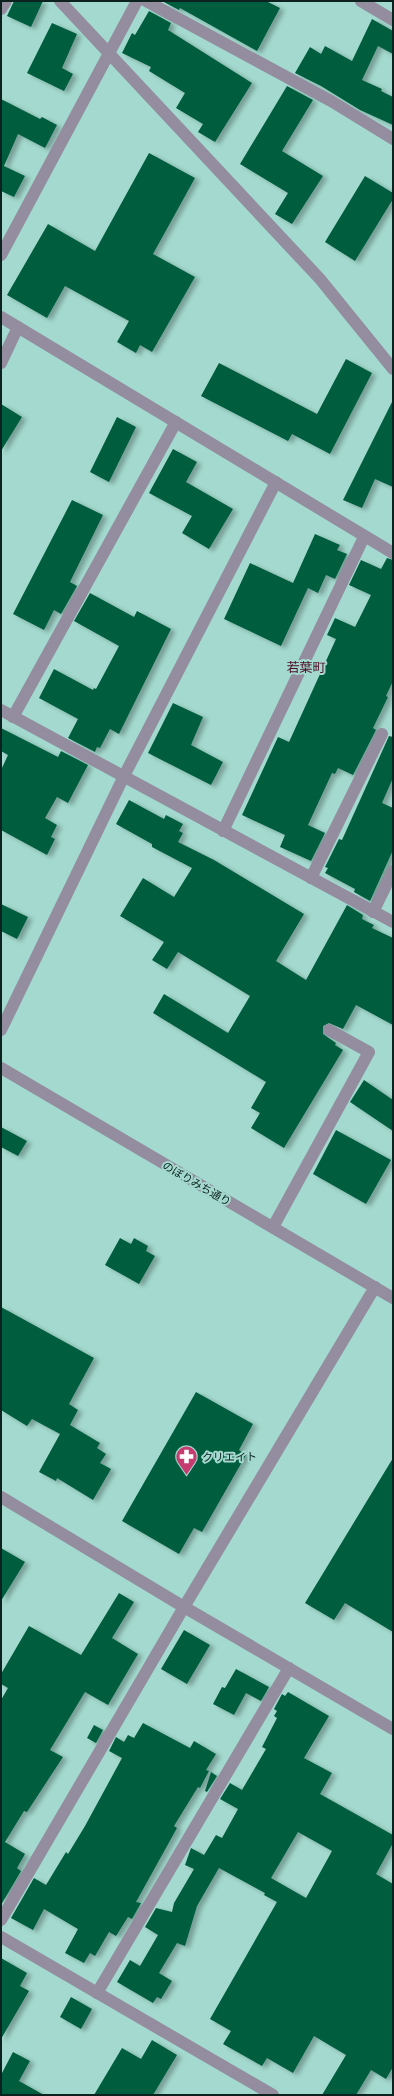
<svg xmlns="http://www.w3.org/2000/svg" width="394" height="2096" font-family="'Golos Text','Noto Sans JP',sans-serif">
  <defs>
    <filter id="shadow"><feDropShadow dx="4.5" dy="2.5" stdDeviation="2" flood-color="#0004"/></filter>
  </defs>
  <rect width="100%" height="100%" fill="#a3d9ce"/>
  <g fill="#065d3d" fill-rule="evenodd" filter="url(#shadow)">
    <polygon points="14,1 43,1 31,27 7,16"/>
    <polygon points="162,1 266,1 280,8 257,51 180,8 179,10"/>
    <polygon points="149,11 171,23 168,30 252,83 215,142 198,132 203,124 176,108 185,93 149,71 151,67 122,53 132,33 135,35"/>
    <polygon points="372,19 393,31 393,54 378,46 362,80 382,89 381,91 393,97 393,125 360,110 321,86 295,73 310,47 321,54 325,46 352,61"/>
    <polygon points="52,23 77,34 62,68 73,74 64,91 27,73"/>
    <polygon points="287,86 313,100 282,151 323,176 292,224 275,214 288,193 240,164"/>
    <polygon points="1,99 40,119 42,117 57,125 45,148 18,134 4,166 25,176 14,197 1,191"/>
    <polygon points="149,153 195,178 153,254 195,277 152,352 140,345 136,353 117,342 129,321 65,286 47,318 7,295 48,224 95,251"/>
    <polygon points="365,176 393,193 393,199 355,261 325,242"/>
    <polygon points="346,359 372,373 330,454 292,434 288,441 201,396 219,363 317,414"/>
    <polygon points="393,400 393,487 375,479 362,508 343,500"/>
    <polygon points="1,404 22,417 1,451"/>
    <polygon points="117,417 136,427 109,482 90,472"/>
    <polygon points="173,449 197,462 186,482 233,509 209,549 182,533 192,516 149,493"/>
    <polygon points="72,500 103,515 70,582 77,586 61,614 54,610 44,630 13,614"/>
    <polygon points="315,534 340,545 337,550 347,554 335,579 326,575 318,593 308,588 281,646 224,619 250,563 293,583"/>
    <polygon points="387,558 393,560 393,681 386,696 388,697 373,728 376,730 353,775 338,768 335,774 332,773 308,825 325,833 311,861 280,847 285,835 242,815 278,737 289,742 336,639 327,635 335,618 355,627 371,595 349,585 361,560 381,569"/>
    <polygon points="90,593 134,617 137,611 171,629 119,734 110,729 100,748 97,747 95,752 68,738 78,719 39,698 54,669 93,690 94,688 96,689 119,646 74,621"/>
    <polygon points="173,703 203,717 191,745 223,762 211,785 148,753"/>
    <polygon points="1,728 58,757 61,751 88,765 68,803 57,797 45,818 57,825 51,837 55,839 47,855 1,830 1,770 8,755 1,751"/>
    <polygon points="389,736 393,737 393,778 382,803 393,808 393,850 370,901 354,892 355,889 325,873 328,868 325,867 339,839 342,840"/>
    <polygon points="129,800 164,819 166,815 183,824 179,831 183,833 178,842 214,860 304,914 276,961 306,980 347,905 363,915 362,919 374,925 372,928 393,938 393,1025 356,1005 343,1029 329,1023 323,1026 323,1034 336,1043 335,1045 343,1050 284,1148 251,1128 260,1113 251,1108 266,1082 153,1013 164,994 228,1033 250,996 178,952 167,969 152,960 164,942 120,916 143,878 174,897 192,868 152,847 152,844 116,824"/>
    <polygon points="1,904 28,917 17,939 1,931"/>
    <polygon points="364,1080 393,1100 393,1131 350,1102"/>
    <polygon points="1,1127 27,1141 18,1156 1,1147"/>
    <polygon points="336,1130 391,1160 366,1204 313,1174"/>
    <polygon points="120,1238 131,1244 134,1238 148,1246 146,1251 155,1256 139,1284 105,1265"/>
    <polygon points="1,1307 94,1358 69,1404 78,1410 70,1425 100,1443 97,1448 106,1454 100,1463 111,1469 93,1500 57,1478 56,1481 39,1472 60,1434 32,1419 27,1426 1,1410"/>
    <polygon points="196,1392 253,1424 239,1450 246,1455 202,1532 194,1528 179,1554 122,1521"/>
    <polygon points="393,1458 393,1632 345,1603 334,1620 305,1603"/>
    <polygon points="1,1548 25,1562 1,1601"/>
    <polygon points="119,1593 134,1602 112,1638 138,1654 108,1705 85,1692 50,1750 63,1757 27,1812 24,1811 5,1842 25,1854 17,1868 21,1871 1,1905 1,1700 8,1688 1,1684 1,1674 29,1626 81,1655"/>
    <polygon points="184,1630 210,1645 187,1684 161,1669"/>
    <polygon points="236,1669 269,1687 261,1701 246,1693 234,1715 213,1704 222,1687 225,1688"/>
    <path d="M288 1692 329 1716 304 1758 332 1773 320 1794 393 1835V1843L376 1874 393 1884V2067L386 2079 371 2070 356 2095H322L346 2055 314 2036 293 2073 267 2058 262 2066 223 2044 231 2031 210 2019 277 1902 264 1895 265 1893 219 1868 197 1906 185 1946 177 1943 159 1973 172 1981 161 1999 157 1997 153 2003 117 1982 130 1960 140 1966 158 1935 145 1927 156 1908 172 1912 174 1903 194 1869 185 1865 191 1848 204 1855 216 1835 222 1838 238 1809 220 1799 230 1783 242 1790 266 1749 262 1747 277 1718 274 1716 277 1711 274 1709 282 1694 285 1696ZM298 1832 332 1851 306 1898 271 1878Z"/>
    <polygon points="143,1723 190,1748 194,1741 216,1754 206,1770 209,1771 200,1788 198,1787 174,1826 177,1828 136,1902 141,1903 132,1919 128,1917 116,1936 109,1932 95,1956 90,1953 84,1963 65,1953 78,1929 44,1909 33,1930 11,1918 34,1878 46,1885 66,1852 68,1854 85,1826 122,1758 109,1751 116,1737 124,1742 128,1735 134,1738"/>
    <polygon points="94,1725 103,1730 96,1743 87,1738"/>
    <polygon points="211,1772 217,1776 207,1792 205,1791"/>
    <polygon points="1,1958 27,1973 20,1986 29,1991 1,2039"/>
    <polygon points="71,1997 92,2009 81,2029 60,2017"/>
    <polygon points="152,2040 177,2055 153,2095 94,2095 122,2048 141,2059"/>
    <polygon points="13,2052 30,2061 19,2081 44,2095 1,2095 1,2072 2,2073"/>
  </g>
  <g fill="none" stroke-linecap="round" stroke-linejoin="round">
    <g stroke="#938d9f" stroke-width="12">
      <polyline points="60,1 320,279 393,369"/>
      <polyline points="146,1 331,101 393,139"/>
      <polyline points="361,1 393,20"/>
      <polyline points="1,9 6,1"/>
      <polyline points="1,255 137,1"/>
      <polyline points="1,317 393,553"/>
      <polyline points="1,363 18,327"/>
      <polyline points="1,710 393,922"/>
      <polyline points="13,717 176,422"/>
      <polyline points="223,831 364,537"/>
      <polyline points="311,878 382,734"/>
      <polyline points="373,912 393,871"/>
      <polyline points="1,1030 124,776 276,482"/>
      <polyline points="1,1068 393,1298"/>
      <polyline points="273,1227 369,1052 329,1030"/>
      <polyline points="1,1497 184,1607 393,1729"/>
      <polyline points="1,1920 184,1607 375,1287"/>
      <polyline points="1,1937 273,2095"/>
      <polyline points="97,1993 289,1668"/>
    </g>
  </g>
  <defs>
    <symbol id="pharmacy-pin" viewBox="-11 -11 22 30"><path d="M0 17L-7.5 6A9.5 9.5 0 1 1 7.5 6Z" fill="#c63b70" stroke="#a3d9ce"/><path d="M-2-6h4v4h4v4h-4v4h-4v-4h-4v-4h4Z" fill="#fff"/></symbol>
  </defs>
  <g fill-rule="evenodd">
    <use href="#pharmacy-pin" x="174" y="1444" width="25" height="34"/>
  </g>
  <g text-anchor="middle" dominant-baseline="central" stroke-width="4" stroke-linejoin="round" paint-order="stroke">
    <g font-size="11" fill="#0c221e" stroke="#a3d9ce">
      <text transform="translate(197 1183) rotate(30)">のぼりみち通り</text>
    </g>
    <g font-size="11" fill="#0c221e" stroke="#a3d9ce" text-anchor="start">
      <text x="202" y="1456">クリエイト</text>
    </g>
    <g font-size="13" fill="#4d0a26" stroke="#a3d9ce">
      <text x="306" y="667">若葉町</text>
    </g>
  </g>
  <rect width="394" height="2096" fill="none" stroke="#0c221e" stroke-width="4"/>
</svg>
